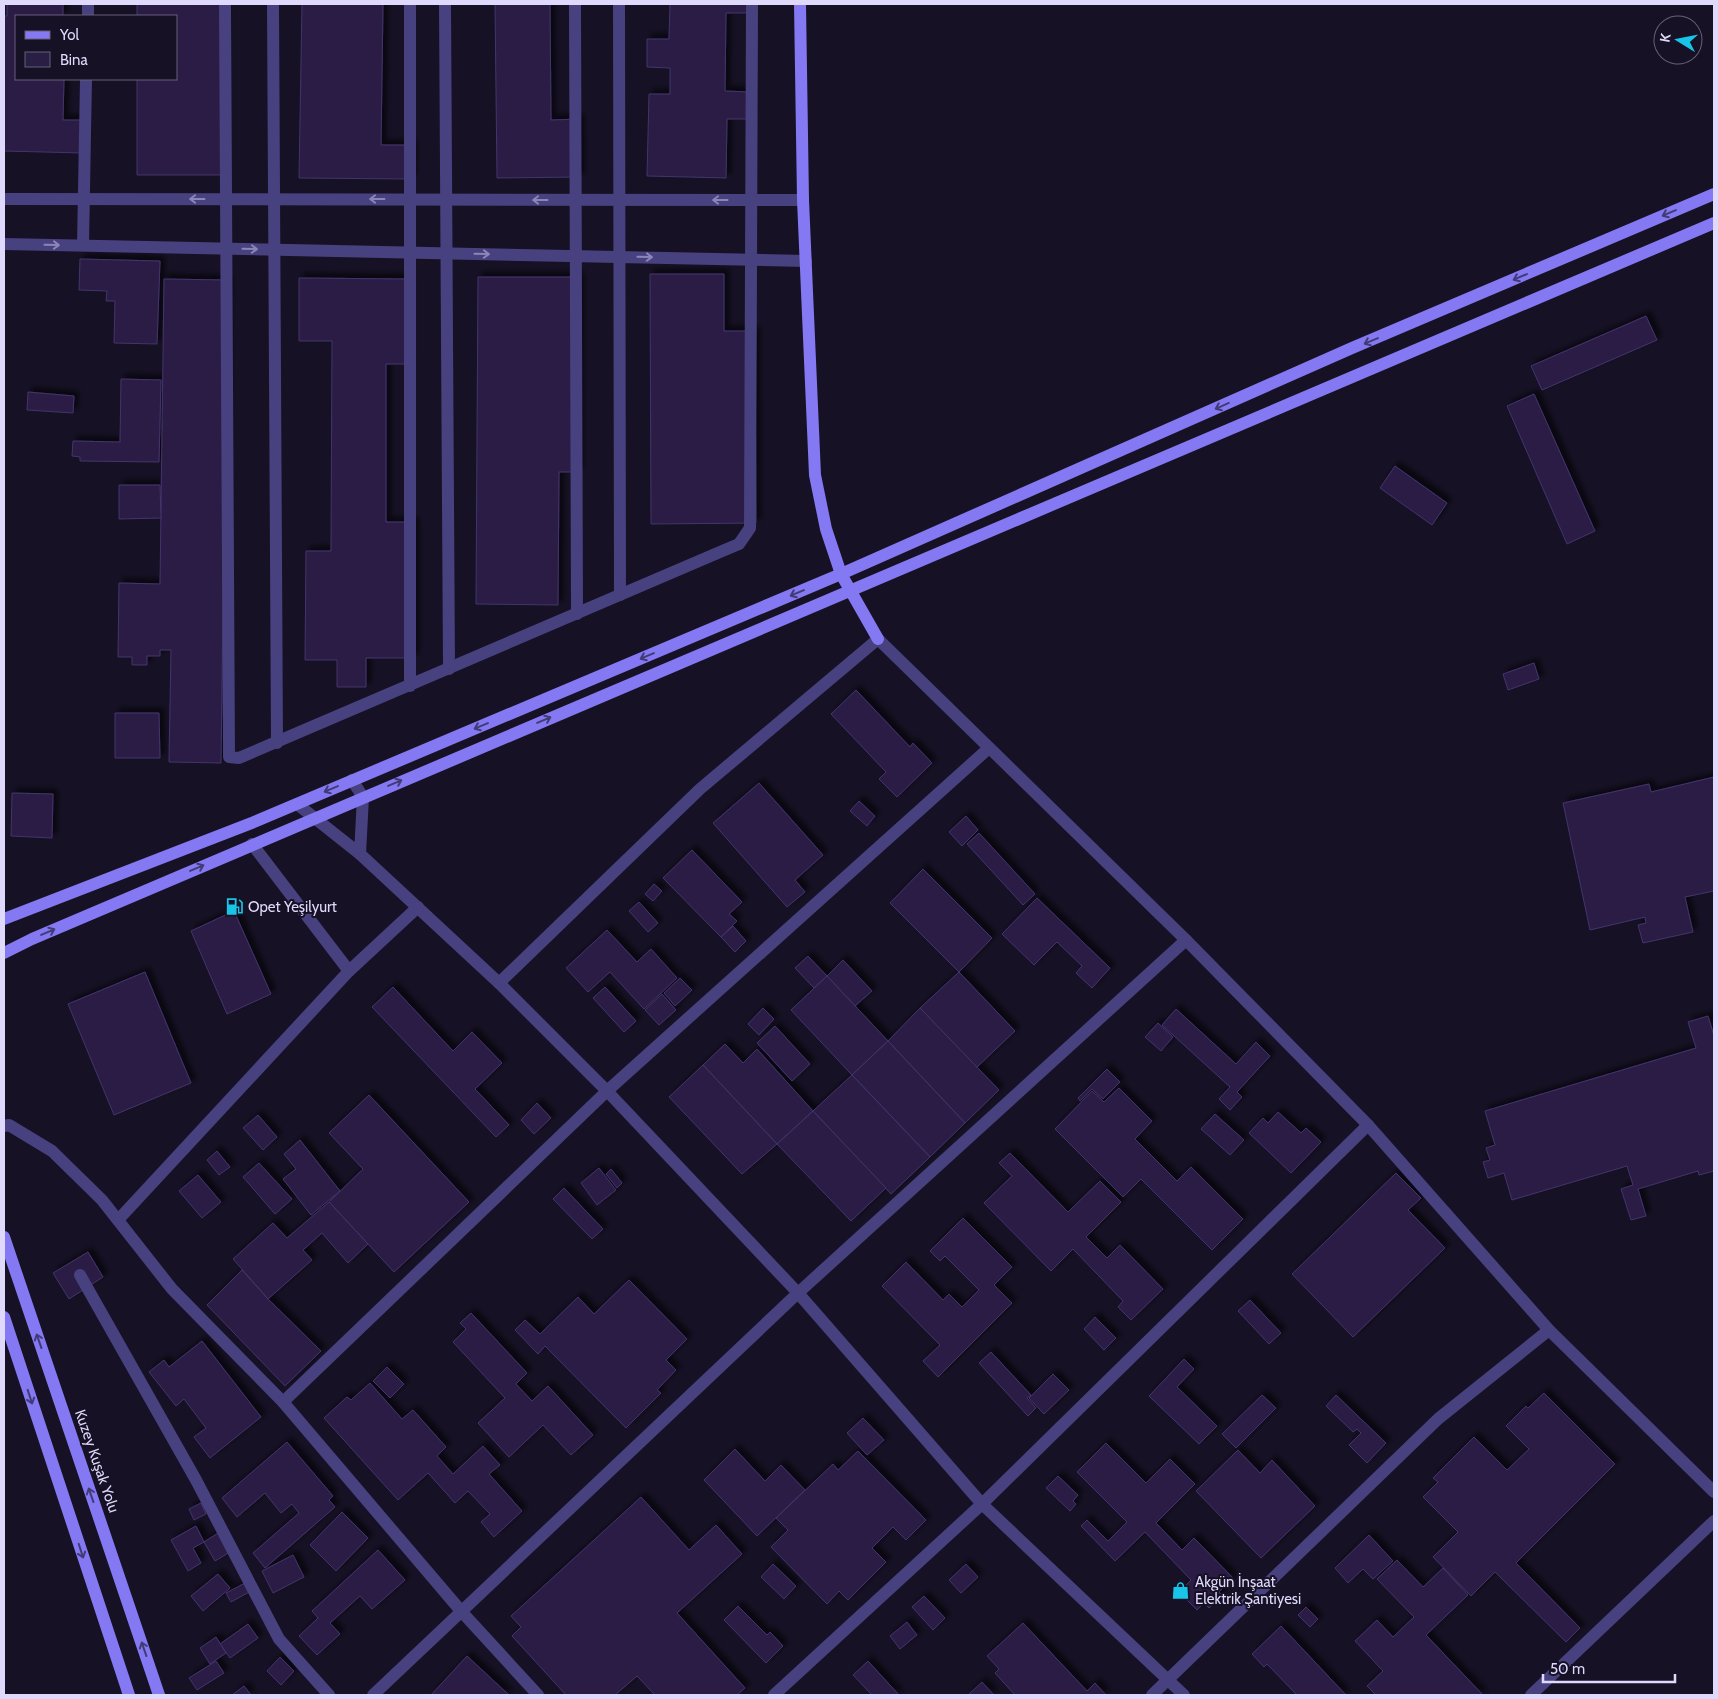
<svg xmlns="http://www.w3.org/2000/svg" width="1718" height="1699" font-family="Cabin,sans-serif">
  <defs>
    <filter id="shadow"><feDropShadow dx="4.5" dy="-4.5" stdDeviation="2.5" flood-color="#0009"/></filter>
  </defs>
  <rect width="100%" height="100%" fill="#161124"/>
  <g fill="#291f44" stroke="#43346d" filter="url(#shadow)">
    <polygon points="7,4 63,4 63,16 16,16 16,79 64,79 63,120 84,120 83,153 4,151 4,16 7,16"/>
    <polygon points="137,4 224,4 223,175 137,175 137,79 176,79 176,16 137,16"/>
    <polygon points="302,4 383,4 381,145 412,145 411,179 299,178"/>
    <polygon points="495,4 550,4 551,120 579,119 580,177 497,178"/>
    <polygon points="670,4 749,4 749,13 726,13 725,91 750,92 750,119 727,119 726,178 647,176 649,94 670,94 670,68 647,67 647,39 669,39"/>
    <polygon points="80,259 160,261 157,344 114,343 115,301 106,301 107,291 79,290"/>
    <polygon points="650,274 724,274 724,331 755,331 756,523 651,524"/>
    <polygon points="478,277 579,277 578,472 559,472 558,605 476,604"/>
    <polygon points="299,278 407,279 407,364 386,364 386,522 414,522 414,658 366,658 366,687 337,687 337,660 305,660 306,551 331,551 332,341 299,341"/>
    <polygon points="164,279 227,280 221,763 169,762 171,650 160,650 160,656 147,656 147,665 132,665 132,657 118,657 119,583 160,584"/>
    <polygon points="1646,316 1657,340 1542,390 1531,366"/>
    <polygon points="121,379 161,380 159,462 80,461 80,457 72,456 73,441 120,442"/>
    <polygon points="28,392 74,396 73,413 27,410"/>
    <polygon points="1534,394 1595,531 1567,544 1507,406"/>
    <polygon points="1395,466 1447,503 1432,525 1380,488"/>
    <polygon points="119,485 160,485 161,518 119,519"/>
    <polygon points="1534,663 1539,679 1508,690 1503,674"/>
    <polygon points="856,690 910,747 913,743 932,763 897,797 879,779 886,772 831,714"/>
    <polygon points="115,713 159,713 160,758 115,758"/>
    <polygon points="1714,777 1714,891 1685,897 1693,932 1643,943 1638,925 1646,923 1645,917 1590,930 1563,803 1649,784 1651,792"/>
    <polygon points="759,783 823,855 795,880 805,892 787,907 713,823"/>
    <polygon points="12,793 53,794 52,838 11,836"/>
    <polygon points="859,801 875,816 867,826 850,811"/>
    <polygon points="966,816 978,830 962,846 949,832"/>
    <polygon points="979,833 1035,894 1023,905 967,844"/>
    <polygon points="692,850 742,902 729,914 737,921 721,937 663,878"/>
    <polygon points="923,869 992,938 959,972 890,903"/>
    <polygon points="654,884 662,891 653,901 645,894"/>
    <polygon points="1037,898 1110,968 1092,988 1076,973 1082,966 1057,942 1034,965 1002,934"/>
    <polygon points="639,902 658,923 648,932 629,911"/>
    <polygon points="234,911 271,994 227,1014 191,931"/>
    <polygon points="733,926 746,941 735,952 721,937"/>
    <polygon points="607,930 637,962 651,949 677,978 644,1009 610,972 588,992 566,968"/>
    <polygon points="808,956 827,976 814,988 795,968"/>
    <polygon points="843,960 872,991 855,1006 827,976"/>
    <polygon points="145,972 191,1083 114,1115 68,1004"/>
    <polygon points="959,972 1015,1031 976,1068 920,1008"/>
    <polygon points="827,976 888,1041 852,1075 791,1010"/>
    <polygon points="680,978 692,990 675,1006 664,993"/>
    <polygon points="393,987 453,1051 472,1032 502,1063 475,1089 509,1125 496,1137 372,1007"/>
    <polygon points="605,987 636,1021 624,1032 593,998"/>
    <polygon points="662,994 676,1010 659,1025 645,1010"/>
    <polygon points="763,1008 774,1019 759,1035 748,1024"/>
    <polygon points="920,1008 999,1090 965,1123 888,1041"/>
    <polygon points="1176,1009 1236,1064 1256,1042 1270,1056 1237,1092 1242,1097 1230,1110 1219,1099 1230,1087 1162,1025"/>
    <polygon points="1708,1016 1714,1036 1714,1171 1699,1175 1698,1171 1638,1189 1646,1216 1631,1220 1621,1189 1633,1185 1627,1166 1512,1200 1504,1173 1488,1178 1483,1162 1490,1160 1486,1148 1495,1145 1485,1111 1696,1048 1688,1022"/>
    <polygon points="1158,1023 1173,1037 1161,1051 1145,1037"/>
    <polygon points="775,1026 810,1064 792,1081 757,1043"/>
    <polygon points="888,1041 965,1123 930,1157 852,1075"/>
    <polygon points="725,1044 743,1063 757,1049 813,1111 777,1144 703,1065"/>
    <polygon points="703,1065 777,1144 742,1174 669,1097"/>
    <polygon points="1107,1069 1120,1082 1103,1099 1092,1089 1080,1101 1078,1098"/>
    <polygon points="852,1075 930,1157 891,1194 813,1111"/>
    <polygon points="1119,1088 1152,1121 1135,1139 1177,1181 1191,1167 1243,1219 1212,1250 1141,1179 1123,1197 1055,1129 1092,1091 1104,1102"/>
    <polygon points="369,1095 469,1202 394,1272 329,1202 363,1169 329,1133"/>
    <polygon points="537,1103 551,1118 534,1134 521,1120"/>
    <polygon points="813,1111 886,1188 851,1221 777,1144"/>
    <polygon points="1278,1112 1301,1133 1306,1128 1321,1142 1291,1173 1249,1133 1263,1118 1268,1123"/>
    <polygon points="1215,1114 1244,1140 1230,1155 1201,1129"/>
    <polygon points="258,1115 277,1137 263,1150 243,1128"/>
    <polygon points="300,1140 340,1191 311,1215 283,1179 296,1169 284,1154"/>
    <polygon points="217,1151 230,1167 219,1175 207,1160"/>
    <polygon points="1010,1153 1068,1212 1100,1181 1121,1202 1086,1237 1107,1258 1120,1245 1163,1289 1131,1320 1118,1307 1123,1301 1073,1249 1051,1271 984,1203 1012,1176 999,1163"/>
    <polygon points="259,1163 292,1199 275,1214 243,1177"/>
    <polygon points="599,1168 616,1190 597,1205 581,1183"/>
    <polygon points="611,1169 622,1183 617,1188 606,1174"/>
    <polygon points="1396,1173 1421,1198 1408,1210 1445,1248 1353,1337 1292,1274"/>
    <polygon points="198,1175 221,1202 202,1218 179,1191"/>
    <polygon points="564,1188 603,1229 592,1239 553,1199"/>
    <polygon points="329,1202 368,1244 348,1263 322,1233 303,1250 312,1260 268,1299 233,1259 273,1223 287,1238"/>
    <polygon points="963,1218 1012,1267 994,1285 1012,1303 938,1377 923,1361 940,1345 882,1286 906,1262 943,1300 949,1294 962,1307 979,1290 945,1256 940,1261 930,1251"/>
    <polygon points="88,1252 103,1277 69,1299 53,1273"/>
    <polygon points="242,1270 268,1299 321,1351 285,1386 207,1305"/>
    <polygon points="629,1280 687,1339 666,1360 676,1370 657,1390 661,1393 626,1428 545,1346 538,1354 515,1330 525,1320 540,1334 578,1297 594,1314"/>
    <polygon points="1250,1300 1281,1333 1269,1344 1238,1311"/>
    <polygon points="471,1313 527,1373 516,1384 532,1401 548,1386 593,1435 571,1455 543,1425 509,1457 478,1423 505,1398 453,1342 466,1329 460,1323"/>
    <polygon points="1095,1317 1116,1338 1104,1350 1084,1329"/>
    <polygon points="202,1341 261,1417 210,1458 194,1437 206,1428 184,1399 176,1406 149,1372 164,1360 169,1367"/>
    <polygon points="991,1352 1031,1395 1027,1398 1036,1408 1028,1416 979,1363"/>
    <polygon points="1184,1359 1194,1369 1177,1387 1217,1426 1199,1444 1149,1396"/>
    <polygon points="387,1367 404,1384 390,1398 373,1381"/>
    <polygon points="1053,1374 1069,1390 1044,1414 1029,1398"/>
    <polygon points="370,1383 402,1419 413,1410 446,1447 437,1456 453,1474 483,1446 500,1465 489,1474 522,1511 494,1537 481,1522 490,1514 468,1491 455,1503 428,1473 398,1500 324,1418 347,1397 351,1400"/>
    <polygon points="1544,1393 1615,1464 1516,1563 1580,1628 1566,1642 1495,1572 1471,1596 1433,1557 1458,1532 1423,1497 1438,1482 1433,1478 1474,1437 1507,1470 1529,1449 1506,1426 1526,1406 1528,1408"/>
    <polygon points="1262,1395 1276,1408 1236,1448 1222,1434"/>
    <polygon points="1336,1395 1386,1443 1367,1463 1349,1445 1361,1433 1357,1429 1353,1432 1326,1406"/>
    <polygon points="863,1418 884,1440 867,1455 847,1433"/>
    <polygon points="287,1442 333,1496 329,1500 335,1507 265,1568 253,1553 299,1513 292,1504 281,1513 265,1493 237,1517 222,1498"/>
    <polygon points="1106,1443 1146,1483 1170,1459 1195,1484 1156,1523 1182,1550 1194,1538 1233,1578 1219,1592 1222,1595 1209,1608 1204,1603 1197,1610 1179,1592 1191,1580 1145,1532 1115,1561 1081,1526 1087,1520 1108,1541 1127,1522 1077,1472"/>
    <polygon points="735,1449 765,1481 781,1465 805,1490 757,1536 704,1480"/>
    <polygon points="1238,1450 1260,1473 1272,1460 1315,1506 1261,1558 1196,1491"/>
    <polygon points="858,1451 926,1520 906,1540 893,1527 872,1548 886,1562 848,1600 839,1591 827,1604 771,1547 788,1530 776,1518 833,1464 838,1470"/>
    <polygon points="1058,1476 1078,1495 1073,1501 1076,1504 1070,1511 1046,1488"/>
    <polygon points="641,1497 689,1550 716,1525 742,1554 677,1613 745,1688 737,1695 655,1695 637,1676 615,1695 566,1695 512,1636 521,1627 511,1616"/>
    <polygon points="201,1503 206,1514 194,1520 189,1509"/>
    <polygon points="342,1512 368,1538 336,1571 310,1545"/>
    <polygon points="196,1526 204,1542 193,1548 201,1563 188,1571 171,1540"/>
    <polygon points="218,1533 230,1552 215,1561 204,1542"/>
    <polygon points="1369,1535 1393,1561 1373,1579 1363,1569 1348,1583 1335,1568"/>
    <polygon points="378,1550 405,1580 372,1609 360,1596 330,1623 340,1634 317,1655 299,1636 318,1618 312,1611"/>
    <polygon points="293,1555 304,1577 273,1593 262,1571"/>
    <polygon points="1397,1560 1423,1587 1443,1568 1468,1595 1426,1635 1483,1695 1376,1695 1367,1686 1383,1671 1355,1641 1377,1620 1393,1637 1414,1617 1377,1579"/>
    <polygon points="773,1564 796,1586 784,1599 761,1577"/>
    <polygon points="966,1564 978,1577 961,1593 949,1580"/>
    <polygon points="218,1574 230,1588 203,1611 191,1596"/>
    <polygon points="247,1582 251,1591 231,1602 226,1593"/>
    <polygon points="924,1596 945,1618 933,1630 912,1607"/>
    <polygon points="738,1606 767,1635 770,1632 783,1646 766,1663 724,1620"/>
    <polygon points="1306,1607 1318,1619 1310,1627 1298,1615"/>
    <polygon points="907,1622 917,1635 900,1649 890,1636"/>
    <polygon points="1023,1623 1087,1691 1095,1683 1106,1695 1015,1695 995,1673 999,1669 987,1656"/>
    <polygon points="248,1624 258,1638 230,1658 220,1644"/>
    <polygon points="1281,1626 1346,1695 1297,1695 1267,1664 1264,1667 1252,1654"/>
    <polygon points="216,1637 226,1653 210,1664 200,1648"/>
    <polygon points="467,1656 509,1695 431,1695"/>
    <polygon points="280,1657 294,1671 281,1685 267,1671"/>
    <polygon points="216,1661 224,1673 197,1690 189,1678"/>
    <polygon points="868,1661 899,1695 872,1695 853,1675"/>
    <polygon points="982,1682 994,1695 968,1695"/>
    <polygon points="244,1686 251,1695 232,1695"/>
  </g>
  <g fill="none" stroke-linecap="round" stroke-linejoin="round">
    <g stroke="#48417f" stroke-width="12">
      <polyline points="225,4 229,757 239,758 727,549 739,544 750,528 752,4"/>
      <polyline points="273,4 277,743"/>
      <polyline points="445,4 449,669"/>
      <polyline points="575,4 577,614"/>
      <polyline points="619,4 620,595"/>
      <polyline points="88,16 88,4"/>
      <polyline points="4,199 803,200"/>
      <polyline points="4,244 806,261"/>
      <polyline points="83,245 86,79"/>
      <polyline points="410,686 410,4"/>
      <polyline points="297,804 360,854 363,797 352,780"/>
      <polyline points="252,844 349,971"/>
      <polyline points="360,854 499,983 607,1091 798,1293 982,1504 1184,1695"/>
      <polyline points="499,983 700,789 878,639 1186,940 1368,1125 1549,1330 1714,1492"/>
      <polyline points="4,1126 9,1125 52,1151 102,1200 172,1289 283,1402 461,1611 538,1695"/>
      <polyline points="118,1220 349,971 418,907"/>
      <polyline points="80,1275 196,1480 279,1639 329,1695"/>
      <polyline points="283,1402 607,1091 989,748"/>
      <polyline points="373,1695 798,1293 1186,940"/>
      <polyline points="774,1695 982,1504 1368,1125"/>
      <polyline points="1152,1695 1438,1419 1549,1330"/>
      <polyline points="1531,1695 1714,1521"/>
    </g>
    <g stroke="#8479f2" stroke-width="12">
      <polyline points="800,4 803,200 815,475 826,529 841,574 878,639"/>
      <polyline points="4,919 254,822 841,574 1352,348 1714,194"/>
      <polyline points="4,953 32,939 1714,223"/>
      <polyline points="4,1237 159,1695"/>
      <polyline points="4,1317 129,1695"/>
    </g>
  </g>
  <defs><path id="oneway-shaft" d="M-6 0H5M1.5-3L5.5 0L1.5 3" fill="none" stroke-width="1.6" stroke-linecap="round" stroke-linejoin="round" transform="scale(1.25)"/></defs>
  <g stroke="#8c85b7">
    <use href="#oneway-shaft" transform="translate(197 199) rotate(-180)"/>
    <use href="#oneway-shaft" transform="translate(377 199) rotate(-180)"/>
    <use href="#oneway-shaft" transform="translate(540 200) rotate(-180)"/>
    <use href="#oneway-shaft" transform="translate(720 200) rotate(-180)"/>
    <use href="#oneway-shaft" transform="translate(52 245) rotate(1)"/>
    <use href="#oneway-shaft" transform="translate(250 249) rotate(1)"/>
    <use href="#oneway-shaft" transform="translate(482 254) rotate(1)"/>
    <use href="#oneway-shaft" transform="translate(645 257) rotate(1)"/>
  </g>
  <g stroke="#423b76">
    <use href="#oneway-shaft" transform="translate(1669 213) rotate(157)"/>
    <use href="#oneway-shaft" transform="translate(1520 277) rotate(157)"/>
    <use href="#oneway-shaft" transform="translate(1371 341) rotate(157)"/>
    <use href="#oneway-shaft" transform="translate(1222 406) rotate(156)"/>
    <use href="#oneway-shaft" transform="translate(797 593) rotate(157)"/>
    <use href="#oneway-shaft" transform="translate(647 656) rotate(157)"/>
    <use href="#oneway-shaft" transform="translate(544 720) rotate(-23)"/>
    <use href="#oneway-shaft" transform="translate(481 726) rotate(157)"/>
    <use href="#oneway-shaft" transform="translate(395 783) rotate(-23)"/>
    <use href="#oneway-shaft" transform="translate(331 789) rotate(157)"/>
    <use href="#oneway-shaft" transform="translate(197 868) rotate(-23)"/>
    <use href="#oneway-shaft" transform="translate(48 932) rotate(-23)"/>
    <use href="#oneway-shaft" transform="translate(39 1341) rotate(-109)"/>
    <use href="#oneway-shaft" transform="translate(30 1397) rotate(72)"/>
    <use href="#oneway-shaft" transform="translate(91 1495) rotate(-109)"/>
    <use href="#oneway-shaft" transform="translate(81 1551) rotate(72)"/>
    <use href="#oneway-shaft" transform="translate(144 1649) rotate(-109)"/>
  </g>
  <defs>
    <symbol id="fuel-bare" viewBox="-9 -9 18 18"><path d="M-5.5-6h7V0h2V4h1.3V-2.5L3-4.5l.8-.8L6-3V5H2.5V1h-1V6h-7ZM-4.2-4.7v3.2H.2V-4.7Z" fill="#18c5e8" stroke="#161124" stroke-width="2.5" paint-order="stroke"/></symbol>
    <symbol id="shop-bare" viewBox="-9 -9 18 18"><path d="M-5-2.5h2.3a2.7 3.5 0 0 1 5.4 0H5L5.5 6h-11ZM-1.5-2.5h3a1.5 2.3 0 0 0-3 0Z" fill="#18c5e8" stroke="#161124" stroke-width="2.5" paint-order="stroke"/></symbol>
  </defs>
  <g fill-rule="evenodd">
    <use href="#fuel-bare" x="222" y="894" width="25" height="25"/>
    <use href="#shop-bare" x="1168" y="1578" width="25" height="25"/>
  </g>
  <g text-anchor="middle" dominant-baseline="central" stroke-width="4" stroke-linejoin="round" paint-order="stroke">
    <g font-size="15" fill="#dfd9fb" stroke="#161124" text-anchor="start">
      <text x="248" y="907">Opet Yeşilyurt</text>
      <text x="1195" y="1582">Akgün İnşaat<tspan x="1195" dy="17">Elektrik Şantiyesi</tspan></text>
    </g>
    <g font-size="15" fill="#dfd9fb" stroke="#161124">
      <text transform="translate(97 1461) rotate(71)">Kuzey Kuşak Yolu</text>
    </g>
  </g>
  <rect width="1718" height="1699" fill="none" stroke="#dfd9fb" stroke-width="10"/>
  <rect x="15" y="15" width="162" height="65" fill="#161124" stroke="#66617a"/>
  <rect x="25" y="31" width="25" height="8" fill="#8479f2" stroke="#66617a"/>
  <text x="60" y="40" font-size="15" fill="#dfd9fb">Yol</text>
  <rect x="25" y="52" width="25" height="15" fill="#291f44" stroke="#66617a"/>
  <text x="60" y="65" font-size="15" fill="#dfd9fb">Bina</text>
  <g transform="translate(1678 40) rotate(280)"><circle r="24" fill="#161124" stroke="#66617a"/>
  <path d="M0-4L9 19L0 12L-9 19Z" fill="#18c5e8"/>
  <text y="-8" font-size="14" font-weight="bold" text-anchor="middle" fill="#dfd9fb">K</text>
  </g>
  <path d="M1543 1674v8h132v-8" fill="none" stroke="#dfd9fb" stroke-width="2.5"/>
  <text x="1550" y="1674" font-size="15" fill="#dfd9fb" stroke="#161124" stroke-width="4" paint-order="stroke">50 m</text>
</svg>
